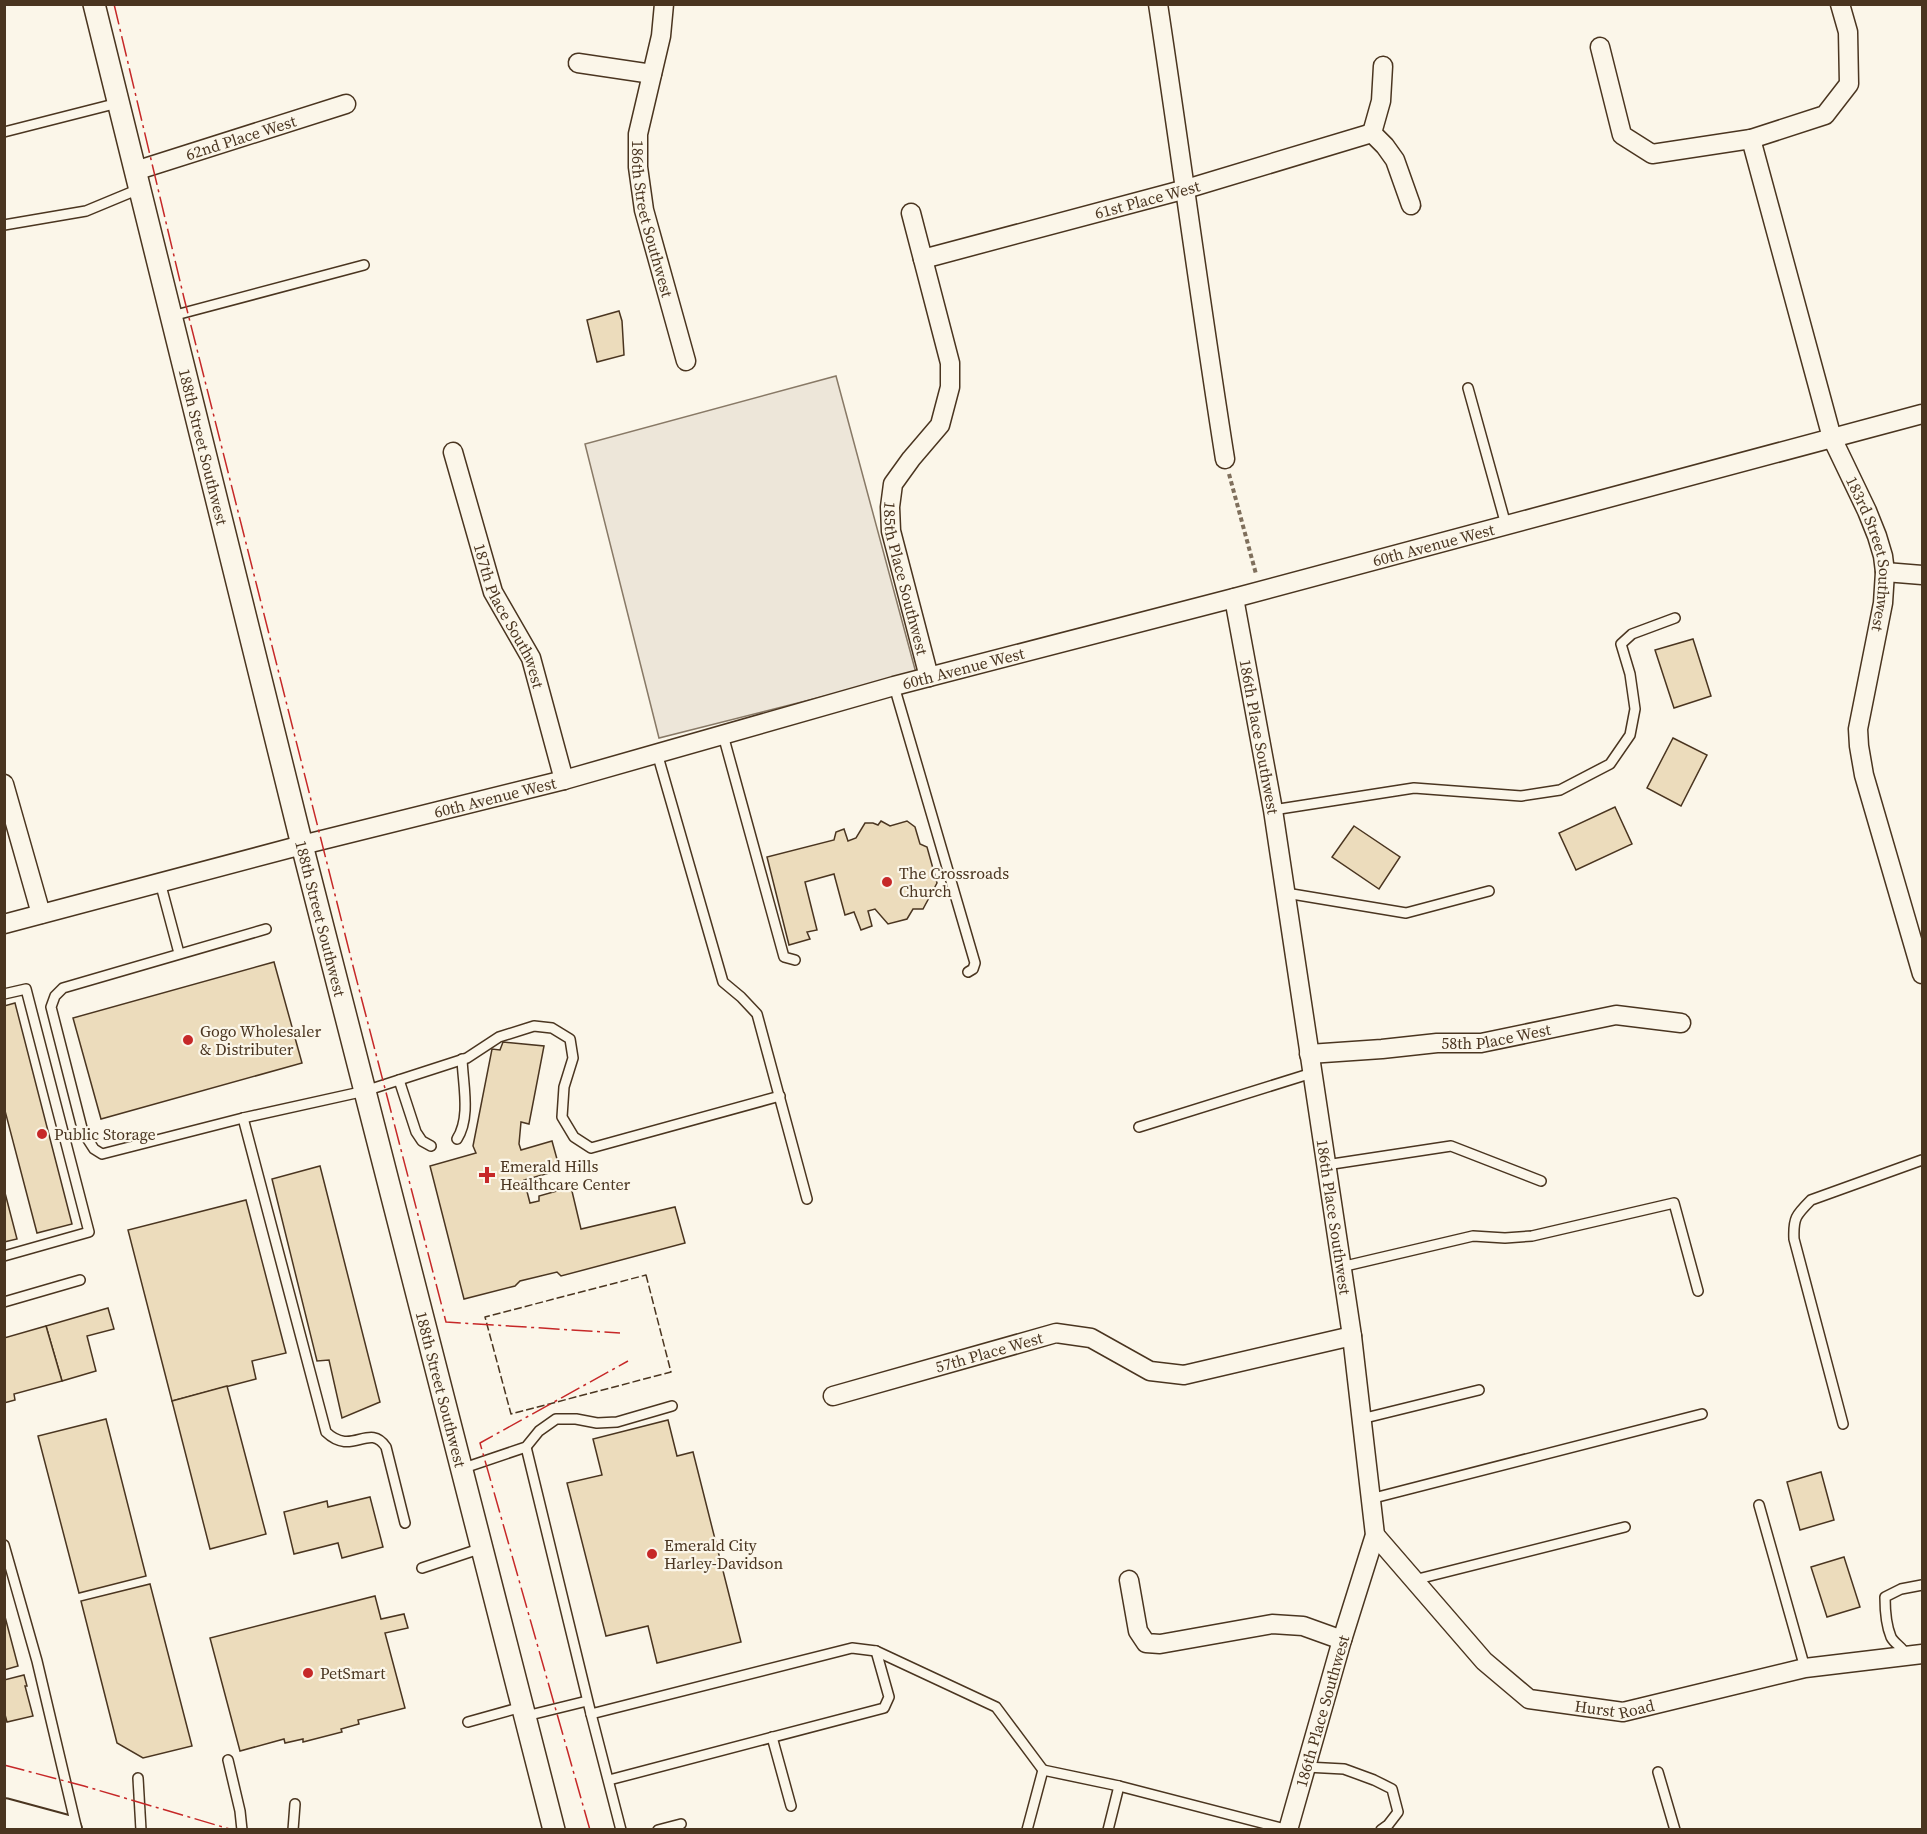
<svg xmlns="http://www.w3.org/2000/svg" width="1927" height="1834" font-family="'Source Serif 4',serif">
  <rect width="100%" height="100%" fill="#fbf6e9"/>
  <polygon fill="#ede6d9" stroke="#887966" stroke-width="1.5" points="836,376 916,673 659,738 585,444"/>
  <g fill="#ecdcbc" stroke="#4a3520" stroke-width="1.5">
    <polygon points="619,311 622,321 624,355 597,362 587,320"/>
    <polygon points="1693,639 1711,696 1674,708 1655,650"/>
    <polygon points="1673,738 1707,755 1681,806 1647,788"/>
    <polygon points="1615,807 1632,844 1576,870 1559,833"/>
    <polygon points="881,821 890,826 907,821 915,827 920,844 927,847 937,883 923,909 913,909 907,919 888,924 875,909 868,911 872,926 861,930 854,912 845,915 834,874 805,882 817,930 807,932 810,939 789,945 767,857 834,840 836,832 844,829 848,841 856,838 865,823 873,823 878,825"/>
    <polygon points="1354,826 1400,857 1379,889 1332,857"/>
    <polygon points="274,962 302,1063 101,1119 73,1018"/>
    <polygon points="15,1003 72,1224 37,1233 4,1107 4,1006"/>
    <polygon points="503,1042 544,1046 529,1124 521,1122 519,1144 521,1150 552,1141 560,1170 524,1180 530,1203 539,1201 539,1196 571,1187 581,1229 675,1207 685,1243 561,1276 557,1272 520,1281 515,1286 464,1299 430,1166 476,1153 473,1146 492,1049 500,1050"/>
    <polygon points="320,1166 380,1402 342,1418 329,1360 317,1361 272,1179"/>
    <polygon points="4,1189 17,1239 4,1242"/>
    <polygon points="246,1200 286,1353 252,1361 256,1379 172,1401 128,1230"/>
    <polygon points="108,1308 114,1329 87,1336 96,1371 62,1381 46,1326"/>
    <polygon points="46,1326 62,1381 14,1394 15,1400 4,1403 4,1338"/>
    <polygon points="227,1386 266,1534 210,1549 172,1401"/>
    <polygon points="106,1419 146,1576 79,1593 38,1436"/>
    <polygon points="668,1420 677,1456 693,1452 741,1642 657,1663 648,1626 606,1636 567,1483 602,1475 593,1439"/>
    <polygon points="1821,1472 1834,1520 1800,1530 1787,1482"/>
    <polygon points="370,1497 383,1547 342,1558 338,1543 294,1554 284,1512 327,1501 328,1507"/>
    <polygon points="1844,1557 1860,1607 1827,1617 1811,1567"/>
    <polygon points="150,1584 192,1746 143,1758 117,1743 81,1601"/>
    <polygon points="375,1596 381,1619 404,1614 408,1628 385,1633 405,1708 358,1720 359,1724 341,1729 342,1732 303,1742 303,1739 285,1743 284,1739 240,1751 210,1638"/>
    <polygon points="4,1613 18,1666 4,1670"/>
    <polygon points="24,1675 27,1686 25,1686 33,1716 7,1722 4,1711 4,1680"/>
  </g>
  <g fill="none" stroke-linecap="round" stroke-linejoin="round">
    <defs>
      <g id="service">
        <polyline points="4,132 118,103"/>
        <polyline points="4,225 86,211 139,189"/>
        <polyline points="172,316 364,265"/>
        <polyline points="1468,388 1506,525"/>
        <polyline points="894,686 975,963 973,969 968,972"/>
        <polyline points="723,735 784,957 795,960"/>
        <polyline points="657,753 723,982 741,997 757,1014 807,1199"/>
        <polyline points="1273,810 1414,788 1521,796 1560,790 1610,764 1630,735 1635,709 1630,674 1621,644 1632,634 1675,618"/>
        <polyline points="160,882 179,953"/>
        <polyline points="1286,893 1406,913 1489,891"/>
        <polyline points="266,929 63,988 55,996 51,1007 83,1132 94,1149 102,1154 243,1118 365,1091 467,1058 499,1037 534,1026 552,1028 570,1039 573,1058 564,1087 562,1117 574,1137 591,1148 780,1096"/>
        <polyline points="4,994 26,989 89,1232 4,1256"/>
        <polyline points="399,1080 416,1132 422,1141 431,1146"/>
        <path d="M243 1118 326 1432C352 1457 369 1422 386 1447L405 1523"/>
        <polyline points="1139,1127 1312,1073"/>
        <path d="M457 1139C471 1117 463 1085 462 1059"/>
        <polyline points="1326,1165 1451,1146 1541,1181"/>
        <polyline points="1341,1267 1473,1236 1505,1238 1532,1236 1674,1203 1698,1291"/>
        <polyline points="4,1302 80,1280"/>
        <polyline points="1361,1419 1479,1390"/>
        <path d="M1843 1424 1794 1239C1793 1218 1796 1215 1811 1200L1922 1160"/>
        <polyline points="526,1447 591,1714 852,1648 876,1651 996,1707 1043,1770"/>
        <polyline points="461,1469 526,1447 539,1431 556,1419 576,1419 597,1423 617,1422 672,1406"/>
        <polyline points="1370,1499 1702,1414"/>
        <polyline points="1759,1505 1805,1668"/>
        <polyline points="4,1545 37,1661 77,1830"/>
        <polyline points="422,1568 482,1548"/>
        <polyline points="1414,1580 1625,1527"/>
        <path d="M1906 1656C1904 1647 1895 1645 1891 1637 1886 1625 1885 1610 1885 1597L1901 1589 1922 1585"/>
        <polyline points="591,1714 621,1830"/>
        <polyline points="526,1716 587,1701"/>
        <polyline points="468,1722 522,1707"/>
        <polyline points="772,1737 791,1806"/>
        <polyline points="228,1760 240,1811 242,1830"/>
        <polyline points="1306,1767 1344,1769 1374,1780 1392,1789 1398,1812 1388,1825 1381,1830"/>
        <polyline points="1658,1772 1675,1830"/>
        <polyline points="138,1778 141,1830"/>
        <polyline points="609,1780 884,1708 889,1697 876,1651"/>
        <polyline points="293,1830 295,1804"/>
        <polyline points="658,1830 681,1824"/>
        <polyline points="1027,1830 1043,1770 1119,1786 1289,1830"/>
        <polyline points="1108,1830 1119,1786"/>
      </g>
      <g id="minor">
        <path id="s1" d="M664 4 661 36 638 134V167L644 210 686 361"/>
        <path d="M1158 4C1181 156 1201 308 1225 459"/>
        <polyline points="1600,47 1622,135 1652,154 1751,139 1825,115 1849,84 1848,32 1840,4"/>
        <polyline points="578,63 652,74"/>
        <polyline points="1383,66 1381,101 1372,133 1385,146 1395,160 1411,205"/>
        <path id="s2" d="M1751 139 1832 438 1867 511 1877 536 1883 556 1885 572 1883 603 1858 729 1859 746 1864 775 1922 974"/>
        <path id="s3" d="M135 171 346 104"/>
        <path id="s4" d="M911 213 950 363V387L940 425 911 459 893 484 890 507 891 531 929 677"/>
        <path id="s5" d="M923 259 1186 189 1372 133"/>
        <path id="s6" d="M453 452 493 592 531 658 564 780"/>
        <polyline points="1885,572 1922,575"/>
        <path id="s7" d="M1234 598 1273 810 1352 1336 1375 1535 1342 1640 1288 1830"/>
        <polyline points="4,784 41,914"/>
        <path id="s8" d="M4 924 302 845 564 780 894 686 1234 598 1922 414"/>
        <path id="s9" d="M1309 1054 1382 1049 1437 1043H1481L1616 1015 1681 1023"/>
        <path id="s10" d="M833 1396 1056 1333 1091 1338 1150 1371 1184 1375 1352 1336"/>
        <path id="s11" d="M1375 1535 1484 1661 1529 1699 1623 1712 1805 1668 1922 1654"/>
        <polyline points="1129,1580 1138,1631 1146,1643 1160,1644 1272,1624 1303,1626 1342,1640"/>
      </g>
      <g id="tertiary">
        <path id="s12" d="M94 4 302 845 554 1830"/>
      </g>
      <polyline id="trunk" points="4,1813 67,1830"/>
    </defs>
    <use href="#service" stroke="#4a3520" stroke-width="12"/>
    <use href="#minor" stroke="#4a3520" stroke-width="21"/>
    <use href="#tertiary" stroke="#4a3520" stroke-width="24"/>
    <use href="#trunk" stroke="#4a3520" stroke-width="32"/>
    <polyline stroke="#7f6f5c" stroke-width="4" stroke-dasharray="4.5 3" stroke-linecap="butt" points="1229,474 1256,574"/>
    <use href="#service" stroke="#fbf6e9" stroke-width="9"/>
    <use href="#minor" stroke="#fbf6e9" stroke-width="18"/>
    <use href="#tertiary" stroke="#fbf6e9" stroke-width="21"/>
    <use href="#trunk" stroke="#fbf6e9" stroke-width="28"/>
    <polygon stroke="#4a3520" stroke-width="1.5" stroke-dasharray="8 3" stroke-linecap="butt" points="646,1275 671,1372 511,1414 485,1317"/>
    <g stroke="#c62828" stroke-width="1.5" stroke-dasharray="21 4.5 3 4.5" stroke-linecap="butt">
      <polyline points="114,4 184,298 353,966 446,1322 620,1333"/>
      <polyline points="4,1765 84,1786 233,1830"/>
      <polyline points="590,1830 480,1443 628,1361"/>
    </g>
  </g>
  <g fill="#c62828" stroke="#fbf6e9" stroke-width="2">
    <circle cx="887" cy="882" r="6"/>
    <circle cx="188" cy="1040" r="6"/>
    <circle cx="42" cy="1134" r="6"/>
    <path d="M484 1166h6v6h6v6h-6v6h-6v-6h-6v-6h6z"/>
    <circle cx="652" cy="1554" r="6"/>
    <circle cx="308" cy="1673" r="6"/>
  </g>
  <g text-anchor="middle" dominant-baseline="central" stroke-width="4.5" stroke-linejoin="round" paint-order="stroke">
    <g font-size="16" fill="#4a3520" stroke="#fbf6e9">
      <text stroke="none"><textPath href="#s3" startOffset="111">62nd Place West</textPath></text>
      <text stroke="none"><textPath href="#s5" startOffset="232">61st Place West</textPath></text>
      <text stroke="none"><textPath href="#s1" startOffset="219">186th Street Southwest</textPath></text>
      <text stroke="none"><textPath href="#s12" startOffset="456">188th Street Southwest</textPath></text>
      <text stroke="none"><textPath href="#s8" startOffset="1479">60th Avenue West</textPath></text>
      <text stroke="none"><textPath href="#s2" startOffset="434">183rd Street Southwest</textPath></text>
      <text stroke="none"><textPath href="#s4" startOffset="390">185th Place Southwest</textPath></text>
      <text stroke="none"><textPath href="#s6" startOffset="174">187th Place Southwest</textPath></text>
      <text stroke="none"><textPath href="#s8" startOffset="993">60th Avenue West</textPath></text>
      <text stroke="none"><textPath href="#s7" startOffset="141">186th Place Southwest</textPath></text>
      <text stroke="none"><textPath href="#s8" startOffset="507">60th Avenue West</textPath></text>
      <text stroke="none"><textPath href="#s12" startOffset="942">188th Street Southwest</textPath></text>
      <text stroke="none"><textPath href="#s9" startOffset="188">58th Place West</textPath></text>
      <text stroke="none"><textPath href="#s7" startOffset="627">186th Place Southwest</textPath></text>
      <text stroke="none"><textPath href="#s10" startOffset="162">57th Place West</textPath></text>
      <text stroke="none"><textPath href="#s12" startOffset="1428">188th Street Southwest</textPath></text>
      <text stroke="none"><textPath href="#s11" startOffset="312">Hurst Road</textPath></text>
      <text transform="translate(1322 1711) rotate(-74)">186th Place Southwest</text>
    </g>
    <g font-size="16" fill="#4a3520" stroke="#fbf6e9" text-anchor="start">
      <text x="899" y="873">The Crossroads<tspan x="899" dy="18">Church</tspan></text>
      <text x="200" y="1031">Gogo Wholesaler<tspan x="200" dy="18">&amp; Distributer</tspan></text>
      <text x="54" y="1134">Public Storage</text>
      <text x="500" y="1166">Emerald Hills<tspan x="500" dy="18">Healthcare Center</tspan></text>
      <text x="664" y="1545">Emerald City<tspan x="664" dy="18">Harley-Davidson</tspan></text>
      <text x="320" y="1673">PetSmart</text>
    </g>
  </g>
  <rect width="1927" height="1834" fill="none" stroke="#4a3520" stroke-width="12"/>
</svg>
